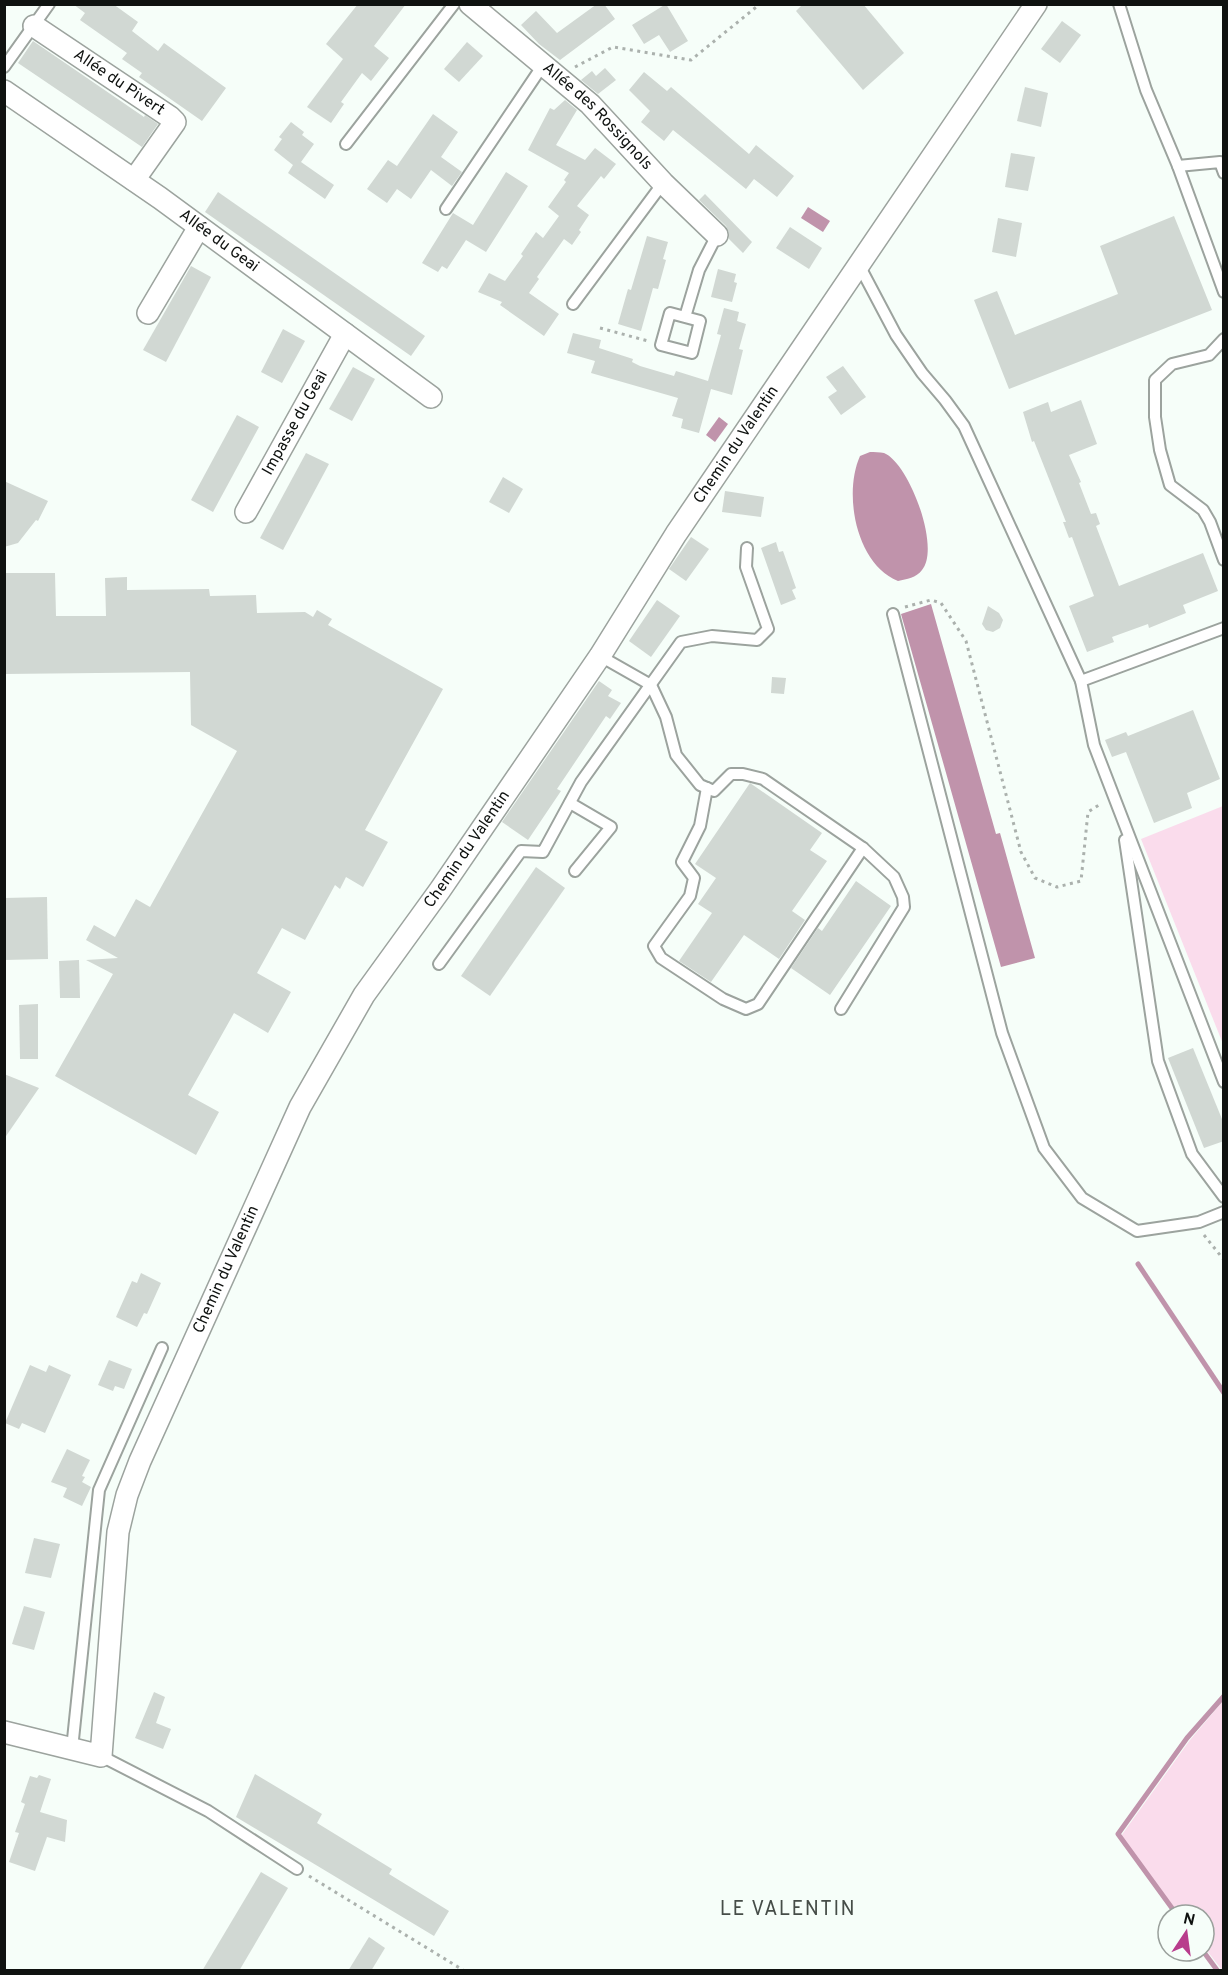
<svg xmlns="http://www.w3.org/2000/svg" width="1228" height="1975" font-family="Overpass,sans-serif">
  <rect width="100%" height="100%" fill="#f6fef9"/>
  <g fill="#fadcec">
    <polygon points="1223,806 1223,1044 1141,839"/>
    <polygon points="1223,1701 1224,1970 1222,1970 1204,1947 1204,1915 1180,1915 1121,1836 1190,1740"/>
  </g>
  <g fill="#c093ab">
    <polygon points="808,207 830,221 823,232 801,218"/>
    <polygon points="719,417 728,424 715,442 706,435"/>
    <path d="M870 452C874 452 880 452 884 453 909 463 941 548 922 570 916 578 907 579 898 581 856 564 843 494 860 456Z"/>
    <polygon points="931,604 996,834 1000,833 1035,958 1001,967 901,614"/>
  </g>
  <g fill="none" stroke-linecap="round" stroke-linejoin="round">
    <g stroke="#c093ab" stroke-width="5">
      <polyline points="1138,1264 1224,1393"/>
      <polyline points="1177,1915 1118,1834 1187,1738 1224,1696"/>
      <polyline points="1203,1951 1217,1970"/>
    </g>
  </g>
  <g fill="#d1d8d3">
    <polygon points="73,4 113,4 138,22 132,31 158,51 164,43 226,88 202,121 139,77 142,73 122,59 127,53 80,20 85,13"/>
    <polygon points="358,4 406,4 374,46 389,58 371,81 362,73 341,102 344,104 331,123 307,107 343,59 326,44"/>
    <polygon points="597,4 604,4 615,19 560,60 539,44 521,25 536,11 557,33"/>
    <polygon points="666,4 688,41 670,52 659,35 644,44 632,25"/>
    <polygon points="803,4 863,4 904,53 863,90 796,11"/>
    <polygon points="1062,21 1081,35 1060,63 1041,49"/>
    <polygon points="33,41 144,117 145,115 158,124 142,147 18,63"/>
    <polygon points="467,42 483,56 459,82 444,69"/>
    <polygon points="605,68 616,80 598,94 581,80 592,71 596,76"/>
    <polygon points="644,72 667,91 671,87 749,154 756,145 794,176 777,197 754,179 746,189 673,130 664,141 641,122 650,111 629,90"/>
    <polygon points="1025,87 1048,93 1041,127 1017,121"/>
    <polygon points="565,100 577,110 556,145 585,160 595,148 616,164 604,179 601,176 577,206 589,215 579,230 581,232 572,245 564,239 537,277 539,279 529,293 559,314 544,336 500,305 502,302 478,292 489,273 505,281 523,256 521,254 536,232 543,238 559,216 548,207 566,182 564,180 569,173 528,150 550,108 554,110"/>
    <polygon points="433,114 458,132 441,157 462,172 452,186 431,170 411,199 397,189 387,203 367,189 388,160 397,166"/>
    <polygon points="291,122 304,132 302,135 314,144 301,162 334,185 325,199 288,173 293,165 274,150 282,139 279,137"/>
    <polygon points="1011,153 1035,157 1028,191 1005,187"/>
    <polygon points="506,172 528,186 486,252 466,240 447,269 442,266 438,272 422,263 453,213 473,225"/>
    <polygon points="218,192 425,336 411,356 205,212"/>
    <polygon points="705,194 752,242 743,253 729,239 729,232 726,226 699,200"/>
    <polygon points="1174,216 1212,310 1009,389 974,300 997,291 1015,335 1118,294 1100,246"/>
    <polygon points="998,218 1022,223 1016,257 992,252"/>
    <polygon points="790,227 822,248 809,269 776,248"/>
    <polygon points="647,236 668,242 663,259 666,260 658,289 653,288 641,331 618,324 628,289 631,290"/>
    <polygon points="191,266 211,277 166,362 143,350"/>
    <polygon points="718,269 736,274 734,282 737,283 732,302 711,297"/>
    <polygon points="724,308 739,312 737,321 746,324 739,349 743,350 732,395 711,389 699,433 681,428 683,419 672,416 678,398 591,373 595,361 567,353 573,333 601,340 599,348 633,359 632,362 640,366 674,376 676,371 708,381 721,335 717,334"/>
    <polygon points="283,329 305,341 282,383 261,372"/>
    <polygon points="843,366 866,397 841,415 828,397 837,391 826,377"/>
    <polygon points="353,367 375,379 352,421 329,409"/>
    <polygon points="1081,400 1097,444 1069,455 1081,482 1079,483 1091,514 1096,513 1100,524 1096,526 1119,586 1203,553 1218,591 1183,605 1186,613 1149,628 1148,624 1112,637 1114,642 1087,652 1069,606 1094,596 1072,537 1069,538 1063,522 1066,522 1034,441 1032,442 1023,412 1048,402 1051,412"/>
    <polygon points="237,415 259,427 213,512 191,500"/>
    <polygon points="306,453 329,464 283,550 260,538"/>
    <polygon points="503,477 523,489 509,513 489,502"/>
    <polygon points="4,481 48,501 38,521 36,520 18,543 4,547"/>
    <polygon points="725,491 764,497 761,517 722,512"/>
    <polygon points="691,537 709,549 686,581 669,569"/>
    <polygon points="776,542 779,552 783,551 796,588 792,590 796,599 781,605 761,548"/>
    <polygon points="5,573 55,573 56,616 106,616 105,578 127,577 127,590 209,589 210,596 256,595 257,613 305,612 313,617 317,610 332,619 328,625 443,689 365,830 388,842 363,887 346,877 340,889 335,885 305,940 282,928 257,973 291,992 268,1033 234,1013 188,1095 219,1112 196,1155 55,1076 113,974 86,960 118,958 86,940 94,925 115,937 136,899 150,907 237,751 191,725 190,672 4,674"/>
    <polygon points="657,600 680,616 651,657 629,641"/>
    <polygon points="988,606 999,613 1003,620 1000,628 993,632 986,630 982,624"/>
    <polygon points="772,677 786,678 784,694 771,693"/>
    <polygon points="599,681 612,690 608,696 621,703 610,719 606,716 557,789 561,791 528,840 502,822"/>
    <polygon points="1193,710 1220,779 1187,793 1192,808 1154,823 1126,752 1112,757 1105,740 1126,732 1128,736"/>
    <polygon points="750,783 822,833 810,850 827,861 792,911 805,920 779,959 744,935 711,982 679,961 712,913 698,904 716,878 695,864"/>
    <polygon points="536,867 565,888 490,996 461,976"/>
    <polygon points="856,881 891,906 830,995 791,968 818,928 822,931"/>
    <polygon points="47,897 48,959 4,960 4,898"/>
    <polygon points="79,960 80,998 60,998 59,961"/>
    <polygon points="38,1004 38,1059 20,1059 19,1005"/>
    <polygon points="1193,1048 1224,1124 1224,1141 1204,1148 1168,1058"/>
    <polygon points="4,1074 39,1088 4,1139"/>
    <polygon points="141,1273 161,1283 147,1314 144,1313 137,1327 116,1317 132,1281 137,1283"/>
    <polygon points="109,1360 132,1369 124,1389 115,1386 113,1391 98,1385"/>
    <polygon points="30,1365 46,1372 49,1365 71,1375 45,1433 22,1423 19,1429 5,1423"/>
    <polygon points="67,1449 90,1460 82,1476 85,1477 82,1482 91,1487 82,1506 63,1497 67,1488 51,1482"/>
    <polygon points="34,1538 60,1544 51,1578 25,1573"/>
    <polygon points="24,1606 45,1612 34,1650 12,1644"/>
    <polygon points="154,1692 165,1697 156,1723 171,1729 163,1749 135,1738"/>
    <polygon points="255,1774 322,1814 317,1823 392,1869 389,1874 449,1911 434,1936 236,1817"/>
    <polygon points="39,1775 51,1779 40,1812 67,1820 65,1842 47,1837 35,1871 9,1862 19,1833 15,1832 25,1804 21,1802 30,1776 37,1778"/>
    <polygon points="261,1872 288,1888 239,1971 202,1971"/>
    <polygon points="369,1937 385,1948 371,1971 348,1971"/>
  </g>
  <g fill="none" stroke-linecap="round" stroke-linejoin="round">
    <defs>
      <g id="lane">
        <polyline points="1119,4 1146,90 1178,166 1224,292"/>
        <polyline points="4,67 49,4"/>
        <polyline points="346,144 454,4"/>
        <polyline points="1178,166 1220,162 1224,173"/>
        <polyline points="446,209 543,65"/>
        <polyline points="859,265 896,335 922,373 945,400 964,426 1081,681 1224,628"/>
        <polyline points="573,304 663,183"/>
        <polyline points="685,317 700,321 692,353 661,345 670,313 685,317 699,270 717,235"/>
        <polyline points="1224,339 1209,355 1172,364 1155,380 1155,417 1160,450 1170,485 1203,510 1210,522 1224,560"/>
        <polyline points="893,614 1002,1033 1044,1148 1082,1198 1137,1231 1199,1222 1224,1212"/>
        <polyline points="600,656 651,685 666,717 676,755 700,785 714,791 731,774 743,774 763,779 863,848 894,877 903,897 904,907 841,1009"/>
        <polyline points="1081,681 1094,745 1224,1082"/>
        <polyline points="707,788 700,826 682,862 694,878 690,896 654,946 661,958 723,999 746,1009 758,1004 863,848"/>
        <polyline points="570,803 611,827 575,871"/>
        <polyline points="1125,840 1158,1061 1192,1154 1224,1197"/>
        <polyline points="439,964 521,851 543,852 581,782 681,642 712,636 757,640 768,629 746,567 747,548"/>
        <polyline points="72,1749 99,1490 162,1348"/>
        <polyline points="101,1756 208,1811 297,1869"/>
      </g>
      <g id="street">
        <path id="s1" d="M470 4 590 104 663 183 717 235"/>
        <path id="s2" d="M34 26 170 117 175 122 134 180"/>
        <path id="s3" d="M4 91 160 198 431 397"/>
        <polyline points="148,313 199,227"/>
        <path id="s4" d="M246 512 345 334"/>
        <path id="s5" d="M4 1732 101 1756 118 1532 127 1495 140 1461 300 1107 364 995 440 890 600 656 676 534 1036 4"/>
      </g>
    </defs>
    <use href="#lane" stroke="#9ca39e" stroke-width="14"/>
    <use href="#street" stroke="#9ca39e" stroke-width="24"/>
    <g stroke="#abb1ad" stroke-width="3" stroke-dasharray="3 4.5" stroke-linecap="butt">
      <polyline points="575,67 613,47 691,60 760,4"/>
      <polyline points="600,328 648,341"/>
      <polyline points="905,607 931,600 941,603 966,641 1021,852 1035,878 1057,887 1081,881 1088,812 1102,803"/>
      <polyline points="1204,1235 1224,1260"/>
      <polyline points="309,1876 463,1970"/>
    </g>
    <use href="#lane" stroke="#fff" stroke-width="10"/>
    <use href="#street" stroke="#fff" stroke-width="21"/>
  </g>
  <g text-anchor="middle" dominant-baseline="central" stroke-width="6" stroke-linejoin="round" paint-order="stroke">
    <g font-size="16" fill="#0f1210" stroke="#f6fef9">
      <text stroke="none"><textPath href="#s2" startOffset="102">Allée du Pivert</textPath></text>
      <text stroke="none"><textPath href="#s1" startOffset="170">Allée des Rossignols</textPath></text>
      <text stroke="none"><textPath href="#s3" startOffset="262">Allée du Geai</textPath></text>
      <text stroke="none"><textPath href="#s4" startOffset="102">Impasse du Geai</textPath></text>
      <text stroke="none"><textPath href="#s5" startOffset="1581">Chemin du Valentin</textPath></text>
      <text stroke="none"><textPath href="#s5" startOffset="1095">Chemin du Valentin</textPath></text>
      <text stroke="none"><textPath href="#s5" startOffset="609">Chemin du Valentin</textPath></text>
    </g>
    <g font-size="20" letter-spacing="1.5" fill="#464d48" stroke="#f6fef9">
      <text x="788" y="1910">LE VALENTIN</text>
    </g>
  </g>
  <rect width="1228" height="1975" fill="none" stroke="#0f1210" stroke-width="12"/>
  <g transform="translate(1186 1933) rotate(13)"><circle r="28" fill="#f6fef9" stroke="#9aa09c" stroke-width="1.5"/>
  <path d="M0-4.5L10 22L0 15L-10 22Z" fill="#b83c8c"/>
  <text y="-9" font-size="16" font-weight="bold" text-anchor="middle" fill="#0f1210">N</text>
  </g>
</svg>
